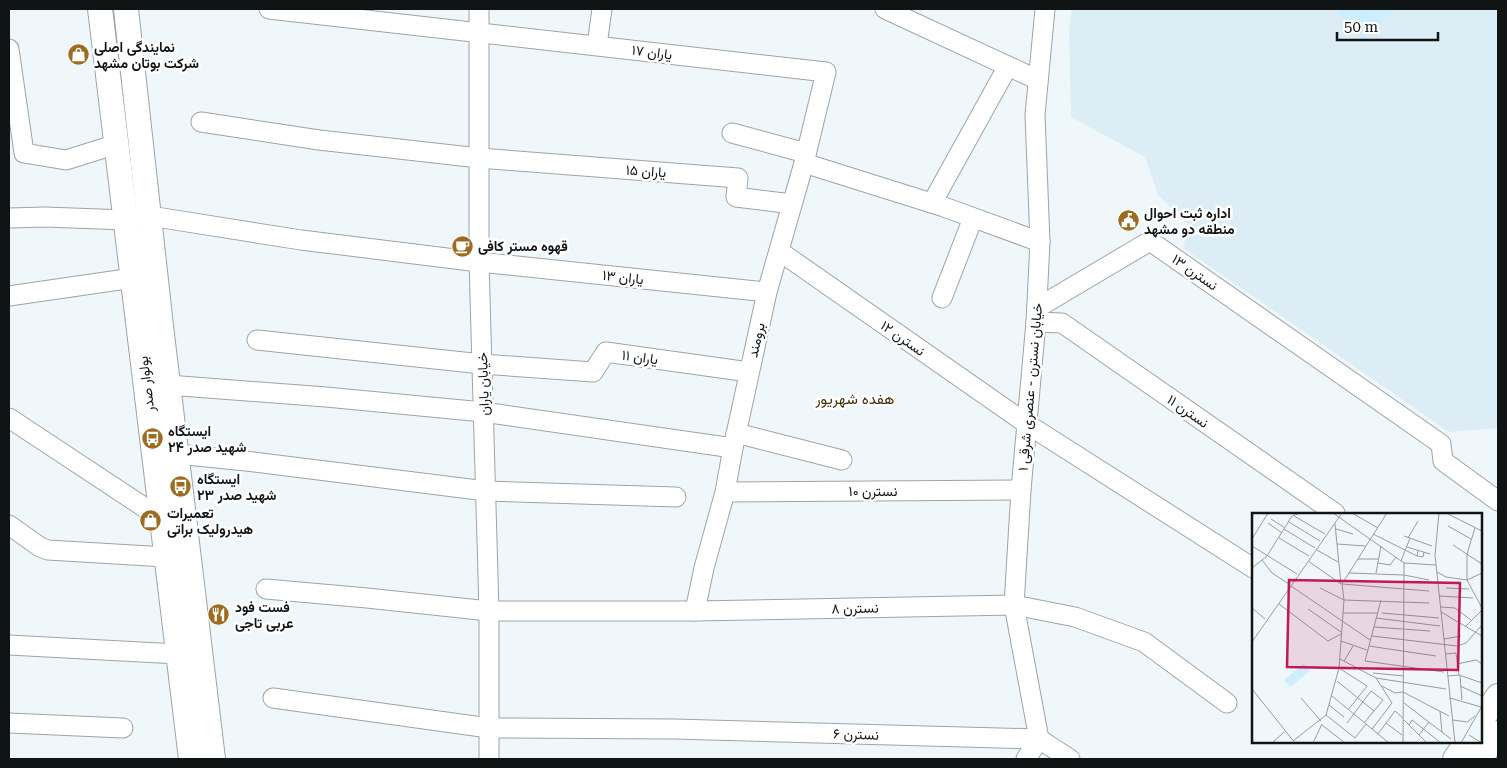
<svg xmlns="http://www.w3.org/2000/svg" width="1507" height="768" font-family="'Roboto Serif',Vazirmatn,serif">
  <rect width="100%" height="100%" fill="#eff7fb"/>
  <polygon fill="#ddedf5" points="1072,9 1498,9 1498,428 1449,432 1183,248 1189,225 1158,195 1145,157 1071,117 1069,30"/>
  <polygon fill="#ceedfd" points="1334,9 1396,9 1361,39"/>
  <g fill="none" stroke-linecap="round" stroke-linejoin="round">
    <defs>
      <g id="minor">
        <polyline points="269,9 826,72 804,163 767,292 733,448 725,492 704,568 695,611"/>
        <polyline points="479,9 479,262 489,611 489,759"/>
        <polyline points="885,9 1038,80"/>
        <polyline points="597,45 602,9"/>
        <polyline points="9,49 24,153 66,160 117,144"/>
        <polyline points="201,122 319,140 479,158 738,178 736,197 792,204"/>
        <polyline points="732,133 806,153"/>
        <polyline points="804,163 944,207 1040,242"/>
        <polyline points="932,203 1008,66"/>
        <polyline points="9,218 45,217 126,220 150,216 301,240 479,262 767,292"/>
        <polyline points="779,251 1027,424 1253,568"/>
        <polyline points="9,296 133,278"/>
        <polyline points="942,298 973,218"/>
        <polyline points="1037,308 1150,241 1441,444 1443,461 1498,501"/>
        <polyline points="1036,322 1062,323 1335,513"/>
        <polyline points="257,340 482,364 593,372 606,352 749,372"/>
        <polyline points="168,385 326,397 483,412 733,448"/>
        <polyline points="9,418 162,519"/>
        <polyline points="736,433 842,460"/>
        <polyline points="177,454 246,461 486,491 676,497"/>
        <polyline points="725,492 1021,490"/>
        <polyline points="9,525 40,547 48,550 166,557"/>
        <polyline points="266,589 367,598 489,611 695,611 1014,605 1075,617 1144,642 1227,703"/>
        <polyline points="9,645 178,654"/>
        <polyline points="273,698 489,728 674,729 1039,739"/>
        <polyline points="9,723 123,728"/>
        <polyline points="1039,739 1070,759"/>
        <polyline points="1026,759 1039,739 1014,605 1021,490 1036,322 1040,242 1035,115 1045,9"/>
      </g>
      <g id="major">
        <polyline points="100,9 191,759"/>
        <polyline points="126,9 161,326 213,759"/>
        <polyline points="1481,721 1498,696"/>
        <polyline points="1455,759 1467,742"/>
        <polyline points="1480,759 1498,733"/>
      </g>
    </defs>
    <use href="#minor" stroke="#9da4a8" stroke-width="21"/>
    <use href="#major" stroke="#9da4a8" stroke-width="26"/>
    <use href="#minor" stroke="#fff" stroke-width="19"/>
    <use href="#major" stroke="#fff" stroke-width="24"/>
  </g>
  <defs>
    <symbol id="shop-disc" viewBox="-11 -11 22 22"><circle r="9.5" fill="#9d6c20" stroke="#fff"/><path d="M-5-2.5h2.3a2.7 3.5 0 0 1 5.4 0H5L5.5 6h-11ZM-1.5-2.5h3a1.5 2.3 0 0 0-3 0Z" fill="#fff"/></symbol>
    <symbol id="civic-disc" viewBox="-11 -11 22 22"><circle r="9.5" fill="#9d6c20" stroke="#fff"/><path d="M-.6-6.5H3V-4.5H.6V-3L4-1V1h2V6H-6V1h2V-1L-.6-3ZM-1.2 2.5V6h2.4V2.5Z" fill="#fff"/></symbol>
    <symbol id="cafe-disc" viewBox="-11 -11 22 22"><circle r="9.5" fill="#9d6c20" stroke="#fff"/><path d="M-5.5-4.5H6V0H3Q3 3.5 0 3.5H-2.5Q-5.5 3.5-5.5 0ZM3-3.2v2h1.7v-2ZM-6 4.5H4V6H-6Z" fill="#fff"/></symbol>
    <symbol id="bus-disc" viewBox="-11 -11 22 22"><circle r="9.5" fill="#9d6c20" stroke="#fff"/><path d="M-5-6H5V4H4V6H2V4H-2V6H-4V4H-5ZM-3.5-4V0h7V-4ZM-3.5 1.2v1.5H-2V1.2ZM2 1.2v1.5H3.5V1.2Z" fill="#fff"/></symbol>
    <symbol id="restaurant-disc" viewBox="-11 -11 22 22"><circle r="9.5" fill="#9d6c20" stroke="#fff"/><path d="M-5-6h1v4h1v-4h1v4h1v-4h1v5L-1.5 .5V6h-2V.5L-5-1ZM5-6V6H3V1.5H1.5Q1.5-4 5-6Z" fill="#fff"/></symbol>
  </defs>
  <g fill-rule="evenodd">
    <use href="#shop-disc" x="66" y="42" width="25" height="25"/>
    <use href="#civic-disc" x="1116" y="208" width="25" height="25"/>
    <use href="#cafe-disc" x="450" y="234" width="25" height="25"/>
    <use href="#bus-disc" x="140" y="426" width="25" height="25"/>
    <use href="#bus-disc" x="168" y="474" width="25" height="25"/>
    <use href="#shop-disc" x="138" y="508" width="25" height="25"/>
    <use href="#restaurant-disc" x="206" y="602" width="25" height="25"/>
  </g>
  <g text-anchor="middle" dominant-baseline="central" stroke-width="5" stroke-linejoin="round" paint-order="stroke">
    <g font-size="14" font-weight="bold" fill="#111415" stroke="#fff" text-anchor="start">
      <text x="94" y="47">نمایندگی اصلی<tspan x="94" dy="16">شرکت بوتان مشهد</tspan></text>
      <text x="1144" y="213">اداره ثبت احوال<tspan x="1144" dy="16">منطقه دو مشهد</tspan></text>
      <text x="478" y="246">قهوه مستر کافی</text>
      <text x="168" y="431">ایستگاه<tspan x="168" dy="16">شهید صدر ۲۴</tspan></text>
      <text x="197" y="479">ایستگاه<tspan x="197" dy="16">شهید صدر ۲۳</tspan></text>
      <text x="167" y="513">تعمیرات<tspan x="167" dy="16">هیدرولیک براتی</tspan></text>
      <text x="235" y="607">فست فود<tspan x="235" dy="16">عربی تاجی</tspan></text>
    </g>
    <g font-size="14" fill="#111415" stroke="#fff">
      <text transform="translate(652 52) rotate(7)">یاران ۱۷</text>
      <text transform="translate(646 171) rotate(4)">یاران ۱۵</text>
      <text transform="translate(1195 272) rotate(35)">نسترن ۱۳</text>
      <text transform="translate(623 277) rotate(6)">یاران ۱۳</text>
      <text transform="translate(903 338) rotate(35)">نسترن ۱۲</text>
      <text transform="translate(756 340) rotate(-77)">برومند</text>
      <text transform="translate(640 357) rotate(8)">یاران ۱۱</text>
      <text transform="translate(146 384) rotate(-97)">بولوار صدر</text>
      <text transform="translate(483 384) rotate(-92)">خیابان یاران</text>
      <text transform="translate(1030 387) rotate(-85)">خیابان نسترن - عنصری شرقی ۱</text>
      <text transform="translate(1188 411) rotate(35)">نسترن ۱۱</text>
      <text x="873" y="491">نسترن ۱۰</text>
      <text transform="translate(855 608) rotate(-1)">نسترن ۸</text>
      <text transform="translate(856 734) rotate(2)">نسترن ۶</text>
    </g>
    <g font-size="15" fill="#462f0b" stroke="#fff">
      <text x="855" y="399">هفده شهریور</text>
    </g>
  </g>
  <g transform="translate(1252 513)">
    <rect width="230" height="230" fill="#eff7fb"/>
    <path d="M52 150 58 158 38 174 32 167Z" fill="#ceedfd"/>
    <path fill="none" stroke="#969c9f" stroke-width="1" d="M81 0 152 50 184 52M100 0 126 15M187 0 183 42 203 230M194 0 230 18M42 3 73 21M19 6 33 15M37 9 68 28M16 10 30 20M83 11 89 71M196 13 219 26M223 15 215 41V67L230 95M32 16 63 35M84 16 101 21M121 21 165 43M152 23 180 33M27 25 57 43M156 25 166 8M0 26 16 0M85 31 113 33M201 32 230 51M0 33 45 61M155 34 178 41M65 37 86 49M166 37 165 43 171 44 172 39M106 46H126M10 47 20 60 37 71M56 48 89 71M149 48 158 25M126 50 138 52 144 44M0 55 15 43 40 3 48 0M185 59 194 64 215 67 230 60M97 60 152 62 177 67M124 60 129 33M90 71 177 78M39 73 118 127M68 75 92 87 177 90M194 75 217 76M187 83 221 85M129 87 113 148 192 159M27 91 76 128 89 121M189 94 203 95 219 107M0 95 13 106M56 96 89 119M189 99 230 123M91 100H125M130 100 187 105M124 105 188 113M122 114 178 118M213 114 230 97M120 123 205 133 214 130 230 112M192 126 209 123M89 128 115 137M0 129 90 0M117 133 184 143M193 141 204 140 207 162M88 146 124 165 140 190 120 216M92 148 101 133M205 151 224 147 230 151M87 155 115 173 96 197M121 160 152 163M196 163 207 162 230 170M208 163 210 187M124 165 194 176M85 168 122 198M130 173 143 180 151 179 197 203M208 173 230 183M0 176 43 230M80 183 137 230M49 185 69 208M198 185 229 194M152 190 199 226M77 192 92 204M188 198 190 219M74 202 103 225 114 211M152 207 175 230M201 207 215 209 223 203M95 210 119 178 131 187 112 210M134 210 150 222M70 212 93 230M157 212 160 207 189 230M126 221 143 198 151 205M167 222 177 209M217 222 230 230M41 228 74 202 87 155 92 87 90 71 135 0M20 230 32 219M61 230 70 211M151 230 152 50M209 230 230 193"/>
    <path fill="#c2185b" fill-opacity="0.15" stroke="#c2185b" stroke-width="2.5" d="M37 67 208 70 206 157 35 154Z"/>
    <rect width="230" height="230" fill="none" stroke="#111415" stroke-width="2.5"/>
  </g>
  <rect width="1507" height="768" fill="none" stroke="#111415" stroke-width="20"/>
  <path d="M1337 32v8h101v-8" fill="none" stroke="#111415" stroke-width="2.5"/>
  <text x="1344" y="32" font-size="15" fill="#111415" stroke="#ffffff" stroke-width="4" paint-order="stroke">50 m</text>
</svg>
